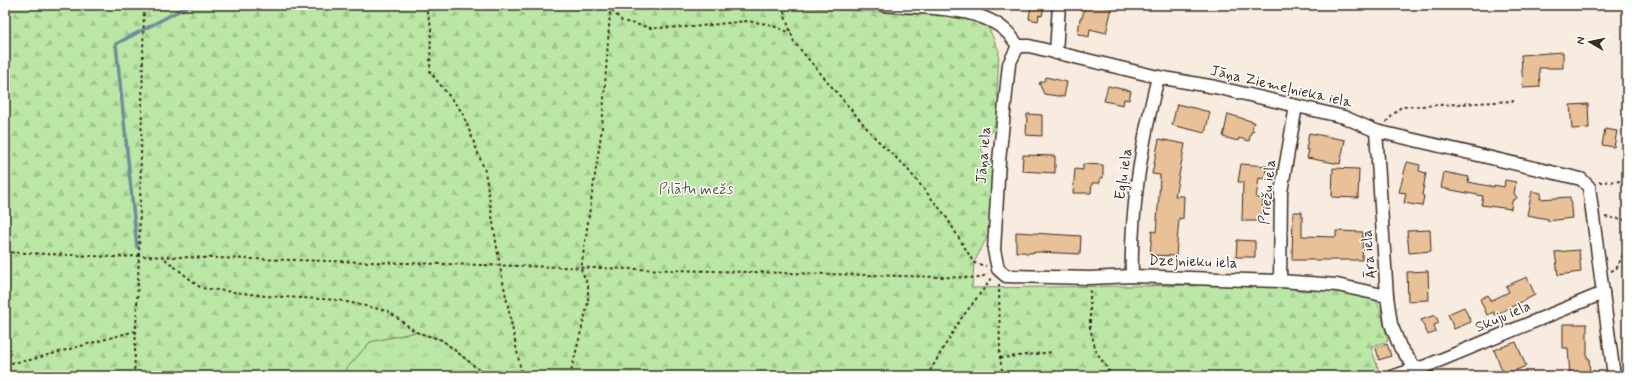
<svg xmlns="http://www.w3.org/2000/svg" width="1632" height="381" font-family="Mynerve,sans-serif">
  <defs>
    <pattern id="grass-tufts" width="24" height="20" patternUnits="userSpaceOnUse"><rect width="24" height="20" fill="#bae7a5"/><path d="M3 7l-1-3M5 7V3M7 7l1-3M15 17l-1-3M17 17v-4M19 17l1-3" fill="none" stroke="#a1c68e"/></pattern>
    <pattern id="forest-firs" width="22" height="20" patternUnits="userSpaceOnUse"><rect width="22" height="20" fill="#bae7a5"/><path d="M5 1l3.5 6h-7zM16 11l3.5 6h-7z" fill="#a1c68e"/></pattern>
  </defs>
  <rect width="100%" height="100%" fill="#f8ece0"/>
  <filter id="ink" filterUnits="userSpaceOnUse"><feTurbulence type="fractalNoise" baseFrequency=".025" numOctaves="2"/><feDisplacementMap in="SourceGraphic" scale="8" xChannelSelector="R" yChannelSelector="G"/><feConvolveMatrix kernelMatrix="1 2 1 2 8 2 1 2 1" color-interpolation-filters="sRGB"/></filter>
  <g filter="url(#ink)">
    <polygon fill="url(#grass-tufts)" stroke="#7a8862" points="416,332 442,340 487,376 340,376 370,342"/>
    <polygon fill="url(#forest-firs)" stroke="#7a8862" points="5,5 767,5 907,14 945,14 986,22 999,51 997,93 1002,113 981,150 996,166 995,221 974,263 972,288 1269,284 1304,291 1340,287 1373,296 1380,308 1388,341 1371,347 1380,374 1374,376 487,376 442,340 416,332 370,342 340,376 5,376"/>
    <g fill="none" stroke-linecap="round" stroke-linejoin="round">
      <polyline stroke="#718c9f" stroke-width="3.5" points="137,247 116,44 190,5"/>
    </g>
    <g fill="#e8c198" stroke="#3b2a1e">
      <polygon points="1031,5 1044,5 1042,16 1039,15 1038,21 1029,19"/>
      <polygon points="1085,5 1099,5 1112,8 1106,33 1090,29 1089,37 1078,34 1080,18 1082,18"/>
      <polygon points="1563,52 1563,68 1539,68 1540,87 1523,88 1521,55"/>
      <polygon points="1046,77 1067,82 1064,97 1044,94 1039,83 1045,80"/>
      <polygon points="1108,86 1131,91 1129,100 1124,99 1123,105 1104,101"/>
      <polygon points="1177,104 1210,112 1205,133 1172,125"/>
      <polygon points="1588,104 1589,128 1572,129 1570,105"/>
      <polygon points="1027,114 1042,115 1042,136 1026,135"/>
      <polygon points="1228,114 1254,122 1252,128 1254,131 1251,132 1249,141 1239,138 1238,141 1223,137"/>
      <polygon points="1605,129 1617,131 1614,147 1602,145"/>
      <polygon points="1309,133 1345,140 1340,164 1307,158 1309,150 1306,150"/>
      <polygon points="1159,139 1185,144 1175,196 1184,196 1183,219 1179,218 1176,256 1150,255 1152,231 1156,232 1159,195 1160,175 1152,174"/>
      <polygon points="1023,155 1055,156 1055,173 1022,171"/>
      <polygon points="1407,162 1420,165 1419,171 1426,173 1422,195 1424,196 1422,206 1404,203 1406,193 1399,192"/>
      <polygon points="1083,164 1103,165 1103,178 1100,178 1100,183 1092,183 1091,193 1073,193 1075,169 1083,170"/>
      <polygon points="1241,164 1267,166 1264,179 1259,178 1256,198 1263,198 1262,221 1242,221 1243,182 1238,182"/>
      <polygon points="1333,168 1359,169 1358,198 1332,197"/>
      <polygon points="1444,172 1469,177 1468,182 1494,187 1494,185 1504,187 1505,180 1516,182 1514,193 1517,198 1512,201 1511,209 1481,205 1483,196 1441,188"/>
      <polygon points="1532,191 1541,193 1540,199 1570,197 1572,218 1548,221 1548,219 1527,215"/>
      <polygon points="1293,212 1302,212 1302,236 1336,237 1336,231 1363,232 1362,260 1292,260"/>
      <polygon points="1430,230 1431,251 1409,253 1407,231"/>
      <polygon points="1016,232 1081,236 1080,254 1039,252 1029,253 1027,254 1025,252 1016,252"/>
      <polygon points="1237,240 1255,241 1255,257 1236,257"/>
      <polygon points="1579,250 1581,272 1558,275 1555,252"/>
      <polygon points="1428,271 1429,300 1408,301 1407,272"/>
      <polygon points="1527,277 1535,295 1495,315 1494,312 1487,315 1480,299 1488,295 1490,301 1509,292 1506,286"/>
      <polygon points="1464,307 1471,322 1454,329 1448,314"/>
      <polygon points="1435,315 1439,323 1434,325 1436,332 1428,335 1421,320"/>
      <polygon points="1563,324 1587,324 1587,358 1589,358 1590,376 1570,376 1568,348 1563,348"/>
      <polygon points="1516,342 1526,366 1504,375 1494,350"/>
      <polygon points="1387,344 1391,356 1379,360 1376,348"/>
    </g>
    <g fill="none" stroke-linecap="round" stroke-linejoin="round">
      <defs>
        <g id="minor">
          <path d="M884 5C921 8 981 5 1008 33 1012 37 1015 42 1018 46"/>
          <polyline points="1018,46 1029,46 1158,77 1215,87 1344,117 1376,131 1581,179 1589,187 1614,376"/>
          <polyline points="1018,46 1009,64 999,161 994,250 998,269 1006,276 1090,278 1132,276 1280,281 1337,285 1387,296"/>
          <polyline points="1056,53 1059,5"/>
          <polyline points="1376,131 1387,296 1391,324 1400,347 1421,376"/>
          <path d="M1132 276C1130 210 1142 141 1158 77"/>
          <polyline points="1280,281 1281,192 1296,106"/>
          <polyline points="1394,376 1426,366 1603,293"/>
        </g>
      </defs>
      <use href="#minor" stroke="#3b2a1e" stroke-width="15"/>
      <g stroke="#3b2a1e" stroke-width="2" stroke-dasharray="3 3" stroke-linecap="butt">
        <polyline points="425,5 431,26 430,72 462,112 485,171 500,267 522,376"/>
        <polyline points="783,5 785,16 794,42 876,139 905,166 945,215 974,263 986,266"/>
        <polyline points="608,6 622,21 651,28 692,27 746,21 768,24 791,33"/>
        <polyline points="1386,122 1401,107 1514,101"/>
        <polyline points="1599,182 1627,181"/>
        <polyline points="1605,217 1627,220"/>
        <polyline points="5,252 114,257 139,256 979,278 988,274"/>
        <polyline points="165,259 201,288 266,296 338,300 388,311 416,332 442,340 487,376"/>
        <polyline points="1611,271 1616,269 1627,247"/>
        <polyline points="999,284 1000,358 1003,376"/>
        <polyline points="1090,290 1090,328 1096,351 1112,376"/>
        <polyline points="1000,358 1053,352"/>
        <polyline points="5,364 30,360 135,331"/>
        <polyline points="134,376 139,256 144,5"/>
        <polyline points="570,376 588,303 588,286 581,269 602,128 610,13 607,5"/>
        <polyline points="927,376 960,320 992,278"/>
      </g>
      <use href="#minor" stroke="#fff" stroke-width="12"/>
    </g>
  </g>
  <g text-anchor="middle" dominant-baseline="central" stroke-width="3" stroke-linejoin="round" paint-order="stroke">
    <g font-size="15" fill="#3b2a1e" stroke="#fff">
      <text transform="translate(1281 87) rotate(13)">Jāņa Ziemeļnieka iela</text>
      <text transform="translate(984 155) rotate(-85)">Jāņa iela</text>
      <text transform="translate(1124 174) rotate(-82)">Egļu iela</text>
      <text transform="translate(1268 192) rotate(-84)">Priežu iela</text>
      <text transform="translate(1369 254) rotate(-94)">Āra iela</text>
      <text transform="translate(1193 262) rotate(2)">Dzejnieku iela</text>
      <text transform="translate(1503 317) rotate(-23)">Skuju iela</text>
    </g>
    <g font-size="15" fill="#5b5940" stroke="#fff">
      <text x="696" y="190">Pilātu mežs</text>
    </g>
  </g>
  <rect width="1632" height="381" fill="none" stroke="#fff" stroke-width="20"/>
  <rect x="10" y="10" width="1612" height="361" fill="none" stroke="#3b2a1e" stroke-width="1.5" filter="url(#ink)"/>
  <g transform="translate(1590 42) rotate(279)" stroke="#ffffff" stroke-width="3" paint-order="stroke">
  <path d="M0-3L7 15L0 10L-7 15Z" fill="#3b2a1e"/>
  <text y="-6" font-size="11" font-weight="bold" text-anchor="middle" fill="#3b2a1e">N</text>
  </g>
</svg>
